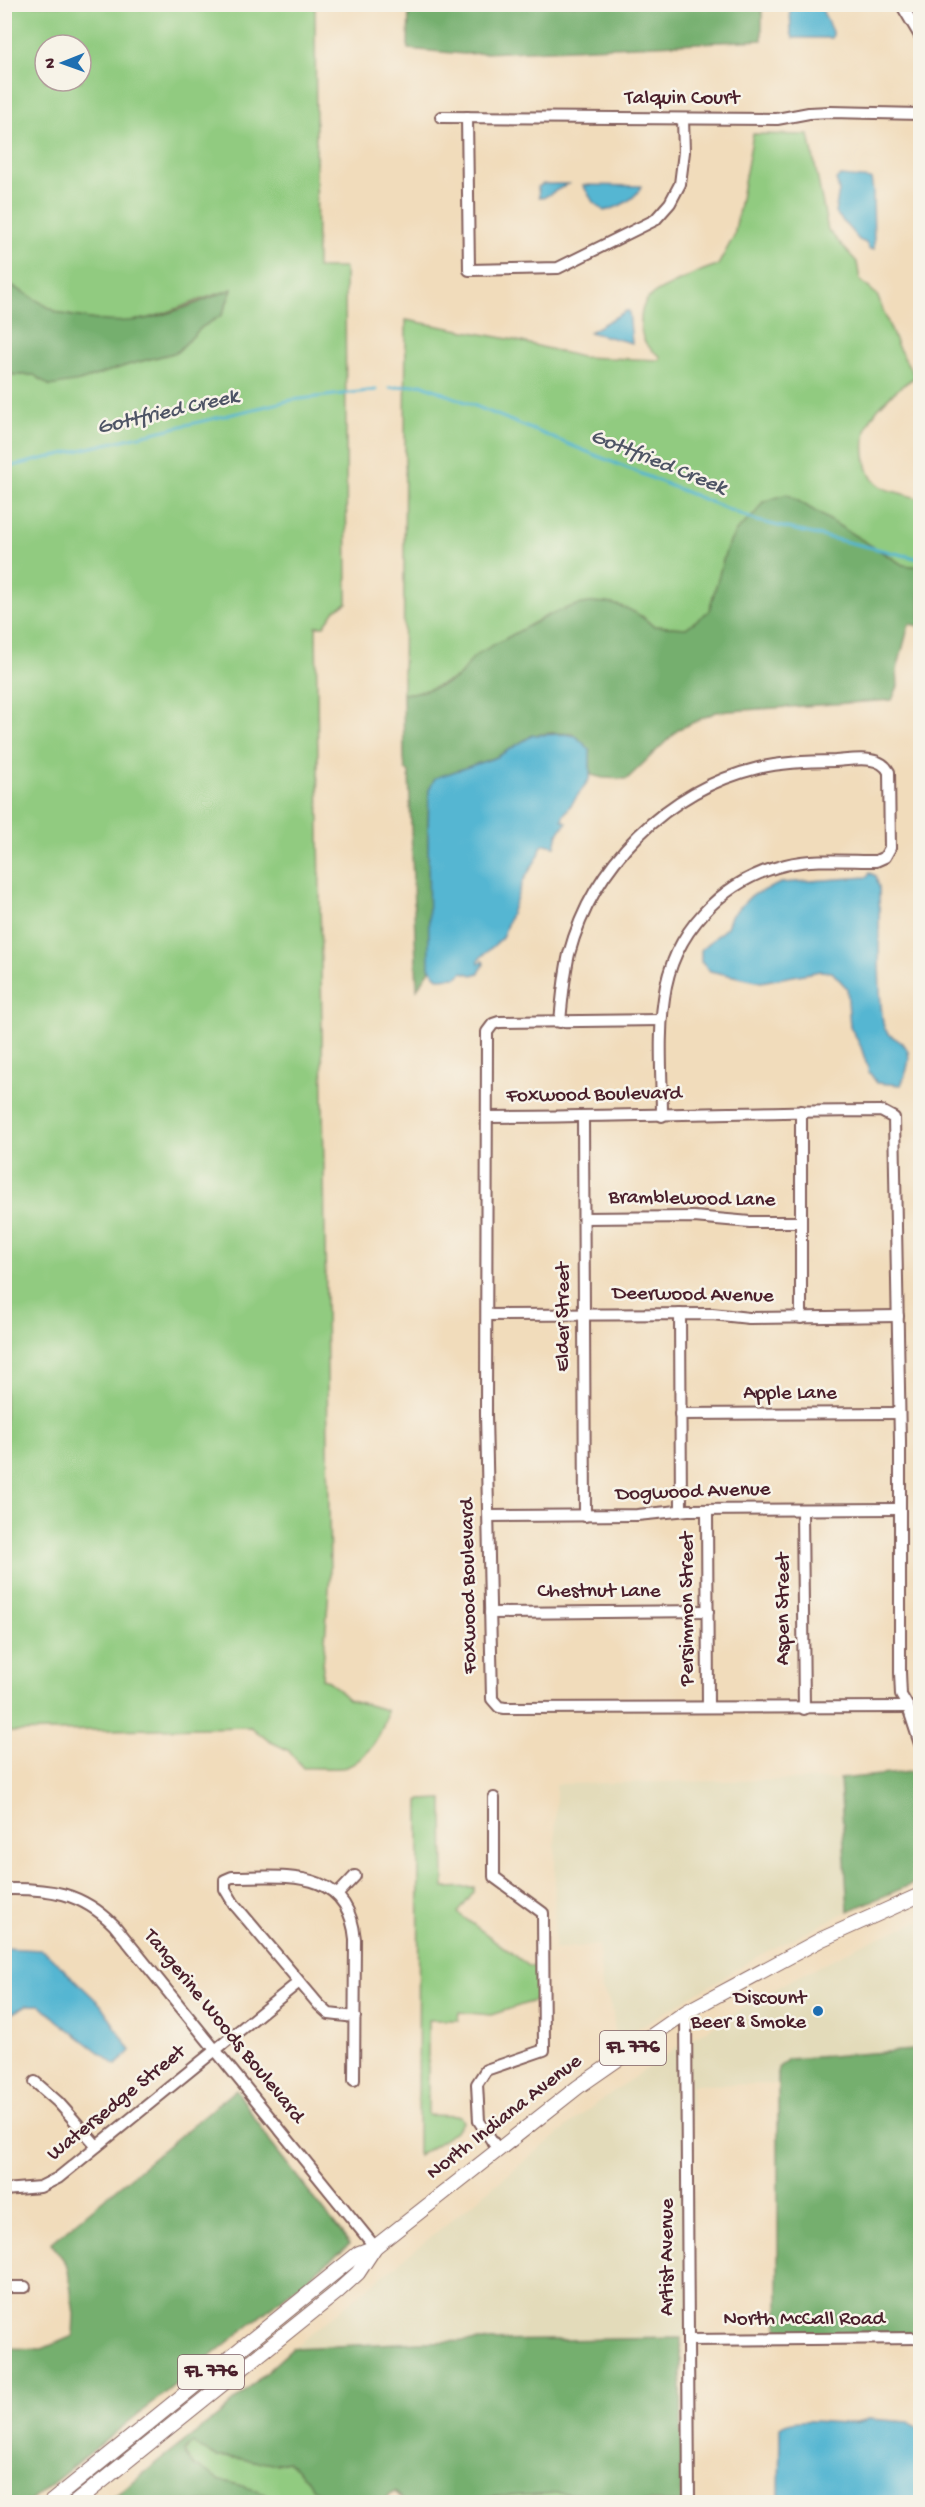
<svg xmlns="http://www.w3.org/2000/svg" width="925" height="2507" font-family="'Gochi Hand',sans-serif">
  <rect width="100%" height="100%" fill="#f7f3e8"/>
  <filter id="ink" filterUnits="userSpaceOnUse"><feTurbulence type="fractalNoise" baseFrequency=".0167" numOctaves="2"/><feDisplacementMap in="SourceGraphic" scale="12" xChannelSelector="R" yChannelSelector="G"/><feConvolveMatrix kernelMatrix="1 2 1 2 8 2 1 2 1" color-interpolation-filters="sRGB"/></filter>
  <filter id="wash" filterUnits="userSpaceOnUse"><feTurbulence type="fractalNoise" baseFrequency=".008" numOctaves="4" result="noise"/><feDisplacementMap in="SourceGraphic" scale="24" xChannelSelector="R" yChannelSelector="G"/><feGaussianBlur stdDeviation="1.35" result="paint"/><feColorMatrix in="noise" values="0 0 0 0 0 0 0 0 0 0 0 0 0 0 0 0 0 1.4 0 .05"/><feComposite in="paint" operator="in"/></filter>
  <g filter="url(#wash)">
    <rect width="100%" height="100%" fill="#f1dcbb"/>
    <g fill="#e3dbba">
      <polygon points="840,1779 844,1811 848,1911 766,1952 616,2041 612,2006 602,1989 599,1945 554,1949 556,1784"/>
      <polygon points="920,1921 920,2050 788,2059 778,2068 778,2084 691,2085 693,2337 421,2342 293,2348 598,2102 678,2047 787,1982 863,1944"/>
    </g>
    <g fill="#91cb80" stroke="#6e7556" stroke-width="1.5" fill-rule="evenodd">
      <path d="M5 5H315L317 268H345L347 603 335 610 324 626H316L330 1576 322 1679 329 1681 348 1699 386 1710C387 1730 365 1760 347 1767 337 1770 314 1767 303 1768L288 1750 269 1741 251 1727 5 1732 4 370 14 375H34L79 381 131 364 177 352 202 327 222 315 232 290C175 303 149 333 84 318 76 316 65 316 57 312 39 303 23 290 5 283ZM45 45H81V81H45Z"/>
      <path d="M753 134 809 135 828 230 857 262 860 280 877 295 897 345 915 377C898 388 871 409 866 431 863 445 864 473 877 484 884 490 893 491 903 494 909 495 914 498 920 498V567L903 565 882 551 763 502 755 514 736 531 726 550 709 611 686 628 653 626 642 616 550 614 475 656 458 677 426 691 403 694 406 320 514 340 581 357 660 360V356C648 348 642 342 641 327 639 295 655 293 679 281 692 275 703 269 718 265L734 236Z"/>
      <path d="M443 1799 444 1888 474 1887V1892L458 1913 529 1966 536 1967 537 2000 491 2015 459 2012 458 2020H428V2115L460 2116 463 2122C451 2138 434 2145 418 2156L419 1800Z"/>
      <polygon points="193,2443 217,2457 228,2457 277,2464 287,2461 306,2478 312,2489 347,2502 284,2502 274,2500 246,2487 218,2479 194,2466 186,2456 185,2451"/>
      <polygon points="557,2493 578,2494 594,2501 459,2502 489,2497"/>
    </g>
    <g fill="#74af6e" stroke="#5f674c" stroke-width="1.5">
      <polygon points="409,5 762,5 762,40 464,54 408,49"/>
      <path d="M4 283C24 290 39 303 57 312 64 315 73 316 80 317 139 331 178 310 232 289L222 315 202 327 177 352 131 364 79 381 50 386 34 375H14L5 370Z"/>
      <path d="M787 494 903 565 920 567V633L919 626 910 624 908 628 897 670 898 686 892 700 716 712 679 729 627 779 603 778 591 775 589 750 582 742 572 734 552 733 533 735 497 757 435 778 429 790 428 830 430 970 417 989 409 773 405 769 404 759 403 694C422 692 440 688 456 678 464 673 468 663 474 657 485 648 502 641 514 634 561 607 607 583 653 626L686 628 709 611 726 550 736 531 755 514 763 502Z"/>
      <polygon points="920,1771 920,1881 848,1911 840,1779"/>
      <polygon points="913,2050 918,2224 915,2332 778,2336 778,2068 788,2059"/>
      <polygon points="236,2089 270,2142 350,2244 29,2502 5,2502 5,2348 42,2349 73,2336 74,2314 68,2270 66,2263 51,2243"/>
      <polygon points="681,2338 682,2502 593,2502 578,2494 557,2493 489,2497 459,2502 406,2502 395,2492 389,2495 384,2502 347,2502 325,2494 312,2489 306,2478 287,2461 273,2464 228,2457 217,2457 198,2448 193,2443 185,2451 186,2456 194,2466 200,2467 218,2479 246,2487 284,2502 107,2502 221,2413 293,2348 421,2342"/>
    </g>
    <g fill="#54b6d2" stroke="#4f6a7e" stroke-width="1.5">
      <polygon points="790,5 820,5 833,34 832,38 793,38 791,32"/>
      <polygon points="841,176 871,179 873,191 874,249 869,249 866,243 859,240 835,212 839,191 836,179"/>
      <polygon points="543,184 568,184 543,198 539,197 538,187"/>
      <path d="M583 185 641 186C637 199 617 208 604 211L593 202Z"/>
      <polygon points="626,311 629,311 632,343 589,332"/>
      <polygon points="565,734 576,736 590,750 590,778 563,816 562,820 567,822 558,833 555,846 545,844 541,847 539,855 523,881 502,938 479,959 479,963 483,961 484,964 479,973 472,975 463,972 457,977 438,978 429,967 428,830 429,790 435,778 497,757 533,735"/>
      <path d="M870 873 876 876 879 887C880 932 877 979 883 1023 886 1046 925 1033 901 1085L877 1083 869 1072 861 1047 850 1026 847 988 832 972 820 971 761 982 710 971 701 962V950L727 927 731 916 751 896 781 883 867 877Z"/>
      <polygon points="4,1948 41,1950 49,1955 101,2005 131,2051 116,2065 58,2021 41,2005 27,2005 5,2017"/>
      <path d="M868 2419 909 2422 920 2430 919 2502H779L780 2427C800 2412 842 2430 868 2419Z"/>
    </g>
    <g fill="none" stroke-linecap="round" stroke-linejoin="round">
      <g stroke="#54b6d2" stroke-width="3">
        <polyline points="390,388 421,384 757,521 920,559"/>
        <polyline points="4,468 292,400 376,390"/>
      </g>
    </g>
  </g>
  <g filter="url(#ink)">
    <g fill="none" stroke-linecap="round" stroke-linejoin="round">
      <defs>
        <g id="minor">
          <polyline points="901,4 920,36"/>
          <polyline points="441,117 777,119 809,113 830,112 920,114"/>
          <polyline points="467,117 469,270 558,268 655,220 670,203 680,184 684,152 683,119"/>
          <polyline points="661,1020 499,1022 493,1024 487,1032 486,1415 492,1699 499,1707 505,1708 908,1707"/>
          <path d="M560 1022C562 999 564 976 569 954 593 864 667 790 758 768 784 762 809 761 835 761 853 760 880 754 889 772L890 848 885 857 876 861C846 861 814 858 785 865 722 880 672 933 664 998 658 1037 662 1077 662 1116"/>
          <polyline points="801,1111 801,1318"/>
          <path d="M487 1117C618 1117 749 1111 881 1111L894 1118 900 1441V1672L901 1695 908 1707 920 1744"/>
          <polyline points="583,1117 585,1516"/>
          <polyline points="584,1218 694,1217 750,1222 801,1222"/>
          <polyline points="680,1314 681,1510"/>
          <polyline points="488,1315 712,1314 749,1318 898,1316"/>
          <polyline points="680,1414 899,1413"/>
          <polyline points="707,1510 708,1707"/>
          <polyline points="802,1510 804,1709"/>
          <polyline points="489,1516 637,1515 688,1510 898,1509"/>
          <polyline points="490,1613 708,1611"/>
          <polyline points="494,1798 494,1877 543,1913 544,2050 486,2070 477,2084 479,2121 498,2150"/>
          <path d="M4 1889C49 1888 81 1892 114 1925L375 2247"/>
          <polyline points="337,1895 355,1876"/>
          <polyline points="686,2012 689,2502"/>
          <path d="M354 2080 355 1939C348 1867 287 1877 232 1877L225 1880V1889L234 1904 319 2005 329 2014 355 2017"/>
          <polyline points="35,2082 58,2102 97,2146"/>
          <polyline points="4,2190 40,2187 58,2178 299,1982"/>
          <polyline points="4,2287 25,2287"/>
          <polyline points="688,2340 920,2338"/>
        </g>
        <g id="major">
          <polyline points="51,2502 359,2253 375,2247"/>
          <polyline points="76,2502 336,2293 358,2273 375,2247 578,2087 686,2012 822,1939 920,1895"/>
        </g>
      </defs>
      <use href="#minor" stroke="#84615d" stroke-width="14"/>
      <use href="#major" stroke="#84615d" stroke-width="16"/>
      <use href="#minor" stroke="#fff" stroke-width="10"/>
      <use href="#major" stroke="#fff" stroke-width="14"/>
    </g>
  </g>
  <circle fill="#1f6fb2" stroke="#f7f3e8" stroke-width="2" cx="818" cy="2011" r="6"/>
  <g text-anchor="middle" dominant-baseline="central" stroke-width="5" stroke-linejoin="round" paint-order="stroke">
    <g fill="#f7f3e8" stroke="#7e5f64" stroke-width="1.5">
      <rect x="600" y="2031" width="66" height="34" rx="4.5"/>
      <rect x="178" y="2355" width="66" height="34" rx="4.5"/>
    </g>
    <g font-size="20" font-weight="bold" fill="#4a1f2b">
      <text x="633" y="2048">FL 776</text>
      <text x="211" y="2372">FL 776</text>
    </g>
    <g font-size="21" fill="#4a1f2b" stroke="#f7f3e8">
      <text x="682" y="99">Talquin Court</text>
      <text transform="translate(594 1096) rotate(-1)">Foxwood Boulevard</text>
      <text transform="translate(692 1200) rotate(1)">Bramblewood Lane</text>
      <text transform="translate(693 1296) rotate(1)">Deerwood Avenue</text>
      <text transform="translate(564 1317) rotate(-90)">Elder Street</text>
      <text x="790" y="1394">Apple Lane</text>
      <text transform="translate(693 1493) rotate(-2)">Dogwood Avenue</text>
      <text transform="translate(470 1586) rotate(-91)">Foxwood Boulevard</text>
      <text x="599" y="1592">Chestnut Lane</text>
      <text transform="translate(688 1609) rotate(-90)">Persimmon Street</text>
      <text transform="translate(784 1609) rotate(-90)">Aspen Street</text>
      <text transform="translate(223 2027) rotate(51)">Tangerine Woods Boulevard</text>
      <text transform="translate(117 2104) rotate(-39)">Watersedge Street</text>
      <text transform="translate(505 2118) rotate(-38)">North Indiana Avenue</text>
      <text transform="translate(668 2257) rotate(-90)">Artist Avenue</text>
      <text x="804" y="2320">North McCall Road</text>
    </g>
    <g font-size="21" fill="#4a1f2b" stroke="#f7f3e8" text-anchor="end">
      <text x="806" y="1999">Discount<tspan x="806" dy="24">Beer &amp; Smoke</tspan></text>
    </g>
    <g font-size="22" font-style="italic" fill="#4e5465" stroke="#f7f3e8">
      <text transform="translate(168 413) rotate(-13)">Gottfried Creek</text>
      <text transform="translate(658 463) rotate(22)">Gottfried Creek</text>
    </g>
  </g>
  <rect width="925" height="2507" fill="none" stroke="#f7f3e8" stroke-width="24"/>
  <g transform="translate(63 63) rotate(269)"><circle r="28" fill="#f7f3e8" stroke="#b29e9c" stroke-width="1.5"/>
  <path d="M0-4.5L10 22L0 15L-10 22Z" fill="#1f6fb2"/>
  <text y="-9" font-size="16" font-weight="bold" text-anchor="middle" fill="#4a1f2b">N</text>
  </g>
</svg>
